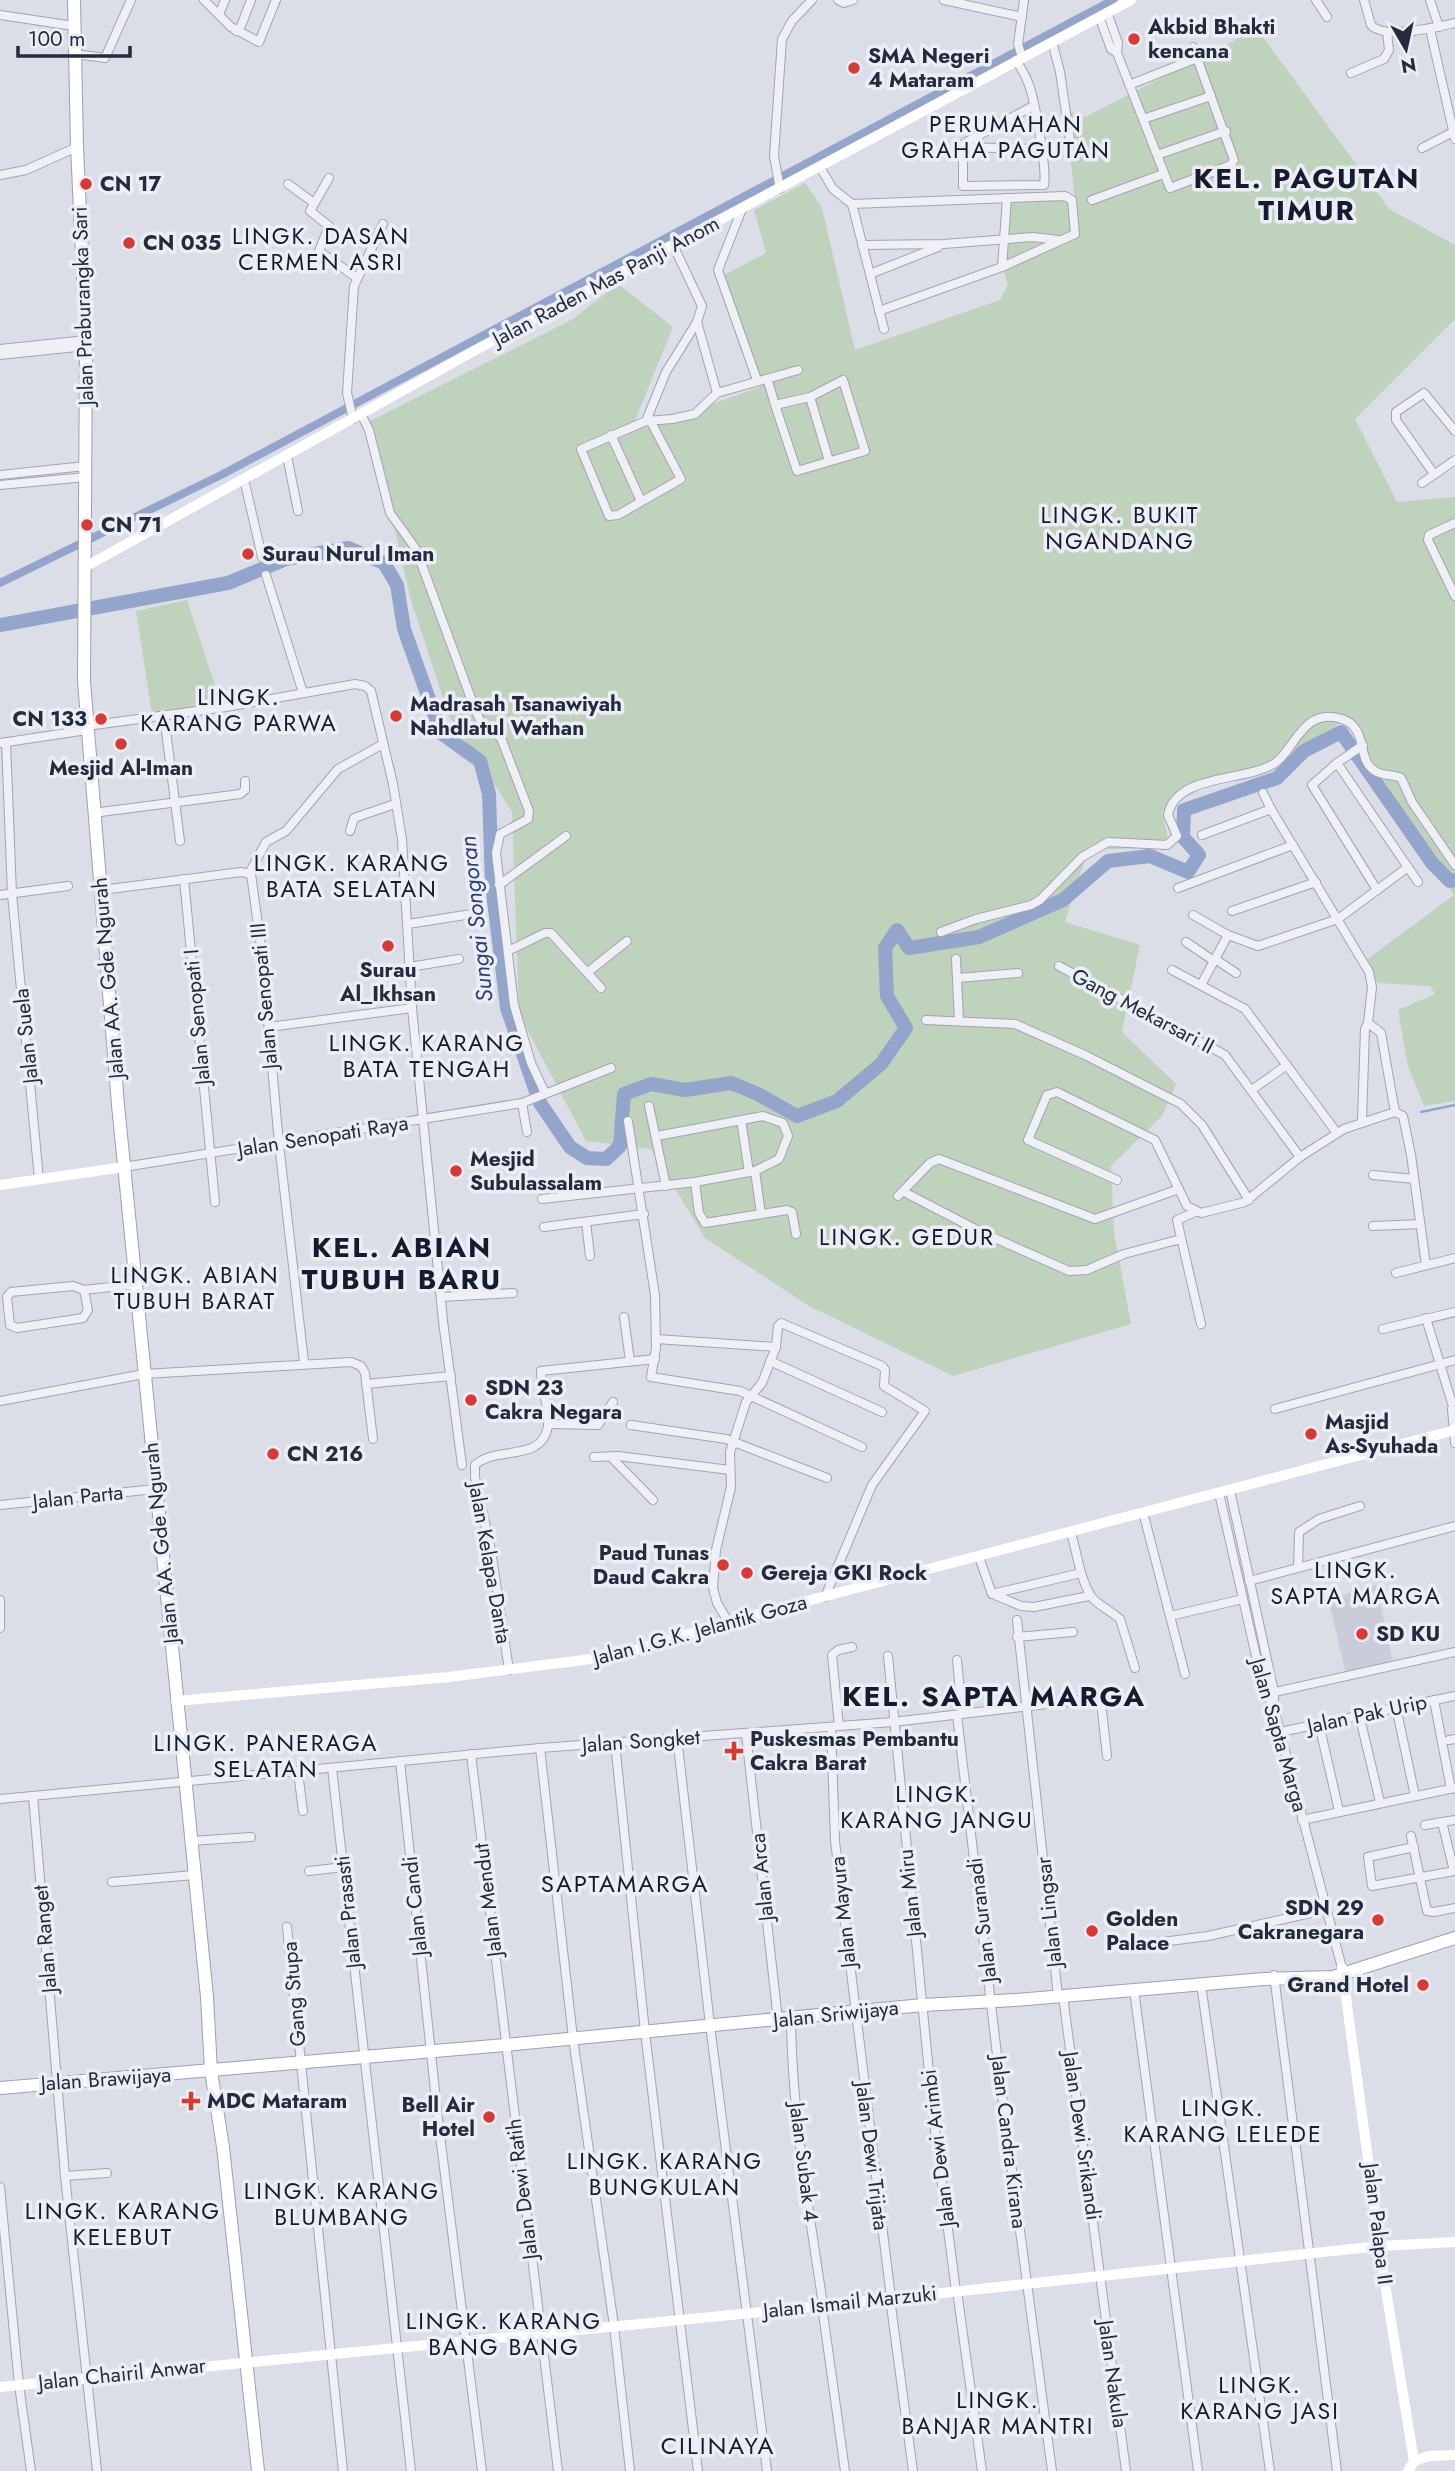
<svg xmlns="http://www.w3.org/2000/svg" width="1455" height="2471" font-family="Jost,sans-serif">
  <rect width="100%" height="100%" fill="#dcdee7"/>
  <polygon fill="#cacdd9" points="1376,1585 1393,1662 1346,1674 1330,1606 1333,1598"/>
  <g fill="#bed2bc">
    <polygon points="1257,29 1389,209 1455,245 1455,319 1355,419 1397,502 1455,497 1455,1101 1424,1106 1408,1066 1398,1010 1435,994 1430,986 1378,983 1365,961 1454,895 1347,719 1269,766 1190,789 1162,812 1170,847 1088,850 1065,922 1140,945 1122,1032 1176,1084 1162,1116 1111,1166 1114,1232 1131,1324 953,1376 809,1306 705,1238 651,1149 586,1141 519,1014 512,811 449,716 411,600 370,421 573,319 618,284 673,327 634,423 647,427 760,387 741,350 722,276 766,253 754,210 805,183 822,208 855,350 1000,300 1008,285 1003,270 1011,199 1075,199 1065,110 1085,117"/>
    <polygon points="187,600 221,704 152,714 136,611"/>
  </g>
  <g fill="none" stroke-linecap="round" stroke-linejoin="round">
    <polyline stroke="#93a5cb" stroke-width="2.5" points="1421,1112 1455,1105"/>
    <polyline stroke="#93a5cb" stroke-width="8" points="0,583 221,475 1113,0"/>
    <polyline stroke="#93a5cb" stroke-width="14" points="0,625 228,583 286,559 348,548 384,563 397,585 404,629 441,733 480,761 489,794 492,884 507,1008 540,1103 570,1147 587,1158 606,1159 620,1146 624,1094 651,1084 685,1090 731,1083 758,1094 797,1116 837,1101 881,1064 906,1028 887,996 885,948 897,930 909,948 979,937 1063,900 1108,861 1150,856 1188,872 1199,855 1183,837 1184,810 1277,778 1304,751 1341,732 1432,863 1450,881 1455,880"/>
    <defs>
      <g id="street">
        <polyline points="204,0 231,27 259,42 276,0"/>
        <polyline points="838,0 844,3 853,0"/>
        <polyline points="944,0 1022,17"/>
        <polyline points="1316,0 1327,17"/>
        <path d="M1364 0 1371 25C1384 40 1437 27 1455 23"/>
        <polyline points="1430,0 1439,27"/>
        <polyline points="220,12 225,0"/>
        <polyline points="1107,12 1118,43 1117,53 1170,188 1231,165 1234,160 1193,47"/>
        <polyline points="0,15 74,26"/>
        <polyline points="1099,16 1111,49 1117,53"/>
        <polyline points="1430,29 1455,139"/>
        <polyline points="236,31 241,26 251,0"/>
        <polyline points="1052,41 1060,72 1070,140"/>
        <polyline points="75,54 105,58 131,0"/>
        <polyline points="1022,57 1018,44 1024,0"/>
        <path d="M1016 60C1021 68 1026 76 1029 85 1035 101 1047 170 1044 185L963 186V144L1033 106"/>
        <polyline points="1351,73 1384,59 1389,50 1387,32"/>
        <polyline points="1129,85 1197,58"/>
        <polyline points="1143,119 1211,96"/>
        <polyline points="961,147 1040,149"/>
        <polyline points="1422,148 1455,131"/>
        <polyline points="1157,155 1226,131"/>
        <polyline points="820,167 833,189 852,204 1065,196 1072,200 1075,234 1002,267 879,311"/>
        <polyline points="0,175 26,170 77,147"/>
        <polyline points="329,178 310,211 329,226 319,251 357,278"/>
        <polyline points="288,184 314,203"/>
        <polyline points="780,189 774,156 782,39 792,21 812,0"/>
        <polyline points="1092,200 1163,174"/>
        <polyline points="852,204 884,329"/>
        <polyline points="742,209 718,270 756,377"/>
        <polyline points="862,245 944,244 1033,237 1058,240"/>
        <polyline points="1002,267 1007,198"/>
        <polyline points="870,274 938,247"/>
        <polyline points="697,322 717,393"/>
        <polyline points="0,349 86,340"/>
        <polyline points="0,355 86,346"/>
        <polyline points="768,381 775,405 810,397 843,380 865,451 797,471 775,405"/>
        <polyline points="810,397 829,461"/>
        <polyline points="361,414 369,430 390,513 416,549 476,712 481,722 501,738 529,811 528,819 500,834 496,853 514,1005 531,1063 545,1093"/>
        <polyline points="353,419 347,393 354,286 383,224"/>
        <polyline points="650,420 681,479 618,515 609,516 581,449 646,421 672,419 695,414 717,393 798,370"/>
        <polyline points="646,421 666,372 697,322 702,306 673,245"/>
        <polyline points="611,435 641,501"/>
        <polyline points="287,456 298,511"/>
        <polyline points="1434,474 1396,420 1396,412 1424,393 1455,431"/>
        <polyline points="0,475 85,466"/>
        <polyline points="244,479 262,557"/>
        <polyline points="1422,483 1455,460"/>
        <polyline points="0,485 86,477"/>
        <polyline points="1455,523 1429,535 1428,540 1455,596"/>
        <polyline points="266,575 303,693"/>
        <polyline points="164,715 180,841"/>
        <polyline points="87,726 226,707 355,684 365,686 371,691 393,784 402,839 412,1008 443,1321 462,1465"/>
        <polyline points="6,742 12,894 39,1179"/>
        <polyline points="0,743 87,730"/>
        <polyline points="1337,763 1363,745"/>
        <polyline points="1263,793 1271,809"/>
        <polyline points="93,813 240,794 245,790 245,781"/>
        <polyline points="350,831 354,818 395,804"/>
        <polyline points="1202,835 1271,809 1369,972 1372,987 1368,1023 1365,1029 1362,1120"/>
        <polyline points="250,872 266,842 286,831 338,769 383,744"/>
        <polyline points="184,879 215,1202"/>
        <polyline points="499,885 566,836"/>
        <polyline points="1178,888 1293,845"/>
        <polyline points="102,890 241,872 251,874 262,954 279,1144 304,1362"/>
        <polyline points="1377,890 1312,785 1337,763 1418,882"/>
        <polyline points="0,895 68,886"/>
        <polyline points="1232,911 1316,882"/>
        <polyline points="1193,915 1228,935 1258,946 1338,919 1408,867"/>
        <polyline points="408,924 478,913"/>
        <path d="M941 932 976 919 1031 905 1040 900 1082 857 1108 842 1167 845 1177 836 1168 815C1176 773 1247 782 1275 763 1294 751 1303 706 1342 719 1369 728 1356 760 1375 771 1382 776 1393 774 1401 778L1412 802 1455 865"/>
        <polyline points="1186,942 1214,961"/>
        <polyline points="510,950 545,933 551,933 601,988"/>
        <polyline points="956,959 959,1021"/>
        <polyline points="1215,959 1236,973"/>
        <polyline points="1059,966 1225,1055 1300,1157"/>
        <polyline points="409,967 459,959"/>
        <polyline points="1172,970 1245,1009 1337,1133"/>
        <polyline points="588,972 627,941"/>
        <polyline points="958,978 1018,973"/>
        <polyline points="1201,985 1228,935"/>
        <polyline points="926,1020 1015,1024 1087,1056 1181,1104 1202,1125 1249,1200"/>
        <polyline points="1368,1023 1381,1033 1395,1112"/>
        <polyline points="269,1027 412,1008"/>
        <polyline points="1253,1089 1287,1065"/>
        <polyline points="522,1103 527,1132"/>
        <polyline points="649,1106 666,1186"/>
        <polyline points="741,1120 749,1172"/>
        <polyline points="628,1121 655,1295 656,1348 651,1377 740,1391 862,1447"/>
        <polyline points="124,1167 522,1103 611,1068"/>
        <polyline points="755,1171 761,1214"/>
        <polyline points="1373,1175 1414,1179"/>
        <polyline points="1117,1180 1028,1140 1047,1095 1057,1092 1155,1140 1187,1206 1201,1213 1245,1202 1300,1157 1344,1129 1395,1112 1403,1116 1411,1155 1426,1265"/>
        <polyline points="695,1182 699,1213 705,1223 787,1210 792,1212 796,1234"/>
        <polyline points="904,1192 981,1232 1069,1271 1087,1270 1124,1254 1181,1239"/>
        <polyline points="898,1196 930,1163 939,1159 1095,1219 1179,1189"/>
        <polyline points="542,1199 695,1182 755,1171 779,1159 788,1136 783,1123 763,1116 657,1136"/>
        <polyline points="1195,1212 1177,1220 1201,1324"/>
        <polyline points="586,1222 590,1256"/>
        <polyline points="1373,1226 1420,1224"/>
        <polyline points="544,1227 644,1214"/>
        <polyline points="1396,1273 1455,1258"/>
        <polyline points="84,1290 88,1310 83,1318 17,1328 10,1325 7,1297 11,1292 73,1286 84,1290 137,1284"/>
        <polyline points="441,1297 513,1293"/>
        <polyline points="624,1317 630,1361"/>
        <polyline points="1426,1318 1455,1413"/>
        <polyline points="1383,1329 1455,1312"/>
        <polyline points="656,1339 776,1347"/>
        <polyline points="770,1361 882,1412"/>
        <polyline points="366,1384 451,1376"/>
        <polyline points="0,1401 144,1374 351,1362 361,1366 365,1373 373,1439"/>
        <polyline points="1275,1409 1455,1360"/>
        <polyline points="1452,1409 1455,1443"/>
        <polyline points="548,1424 598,1425 613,1402"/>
        <polyline points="631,1425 726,1439 827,1478"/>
        <polyline points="594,1457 618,1456 730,1470"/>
        <polyline points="611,1457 653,1500"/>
        <polyline points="1230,1490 1274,1692 1274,1709"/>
        <polyline points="1219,1493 1263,1687 1274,1709 1342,1968"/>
        <polyline points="0,1505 155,1489"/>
        <polyline points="1143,1512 1185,1674"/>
        <polyline points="979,1557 992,1594 1081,1573 1071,1532"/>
        <polyline points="1298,1568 1299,1532 1319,1519 1360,1506"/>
        <path d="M1081 1573C1092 1606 1095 1599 1120 1619L1135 1668"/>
        <polyline points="1249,1581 1455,1526"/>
        <polyline points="995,1595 1021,1606 1034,1607 1089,1596"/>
        <polyline points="0,1600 0,1628"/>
        <polyline points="1170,1616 1243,1599"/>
        <polyline points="1017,1620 1058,1996"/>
        <polyline points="729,1623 717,1603 713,1588 716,1550 731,1487 730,1452 746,1402 762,1383 776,1347 778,1326 781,1323 882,1366 885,1370 884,1386 925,1411 872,1485 825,1597"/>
        <polyline points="1017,1637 1073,1632"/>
        <polyline points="888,1656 934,2123 956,2291"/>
        <polyline points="957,1660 962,1714"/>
        <path d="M509 1670 491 1550 475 1477V1465C497 1445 542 1463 548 1426 550 1409 541 1388 541 1371L655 1359"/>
        <polyline points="1270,1693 1455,1652"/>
        <polyline points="1434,1700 1451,1789"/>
        <polyline points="1396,1707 1415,1796"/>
        <polyline points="1359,1714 1380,1802"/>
        <polyline points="957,1715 1000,2080 1052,2471"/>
        <polyline points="1319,1724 1339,1811"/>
        <polyline points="839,1726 832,1655 838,1650 852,1647"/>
        <polyline points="831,1727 835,1841 891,2298"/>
        <polyline points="1280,1732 1455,1696"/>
        <polyline points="746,1734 778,2020"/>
        <polyline points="677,1737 710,2025 767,2471"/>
        <polyline points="1449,1740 1455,1739"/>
        <polyline points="615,1743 645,2032 698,2471"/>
        <polyline points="540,1748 573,2038 614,2326 630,2471"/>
        <polyline points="471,1754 558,2471"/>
        <polyline points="400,1761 438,2119 482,2471"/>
        <polyline points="332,1768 411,2471"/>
        <polyline points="298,1772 303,1811"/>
        <polyline points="33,1796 65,2176 97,2471"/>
        <polyline points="0,1799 540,1748 893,1722 1098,1698 1101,1702 1107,1756"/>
        <polyline points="1302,1820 1455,1788"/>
        <polyline points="1442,1822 1454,1871"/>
        <polyline points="1425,1825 1455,1820"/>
        <polyline points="1411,1836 1427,1911 1434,1912 1455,1908"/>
        <polyline points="191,1841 251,1837"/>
        <polyline points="1414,1847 1368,1857 1372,1886 1455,1871"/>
        <polyline points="309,1871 344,1867"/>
        <polyline points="112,1882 194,1875"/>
        <polyline points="287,1927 343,2471"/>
        <polyline points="1147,1944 1208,1936 1324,1910"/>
        <polyline points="1274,1975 1337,2471"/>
        <polyline points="1201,1984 1270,2471"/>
        <polyline points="1134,1990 1198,2471"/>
        <polyline points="1063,1996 1126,2471"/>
        <path d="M791 2019C792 2115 809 2210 823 2305"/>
        <polyline points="65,2176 107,2173"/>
        <polyline points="0,2187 19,2385 31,2471"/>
        <polyline points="957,2291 982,2471"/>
        <polyline points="890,2298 913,2471"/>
        <polyline points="822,2306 845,2471"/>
      </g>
      <g id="primary">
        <polyline points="74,0 77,147 86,340 84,681 118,1105 207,1997 211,2071 223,2147 258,2471"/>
        <polyline points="0,2088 505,2045 923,2005 1015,2000 1264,1979 1333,1977 1455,1938"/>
      </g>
    </defs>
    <use href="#street" stroke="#a1a4b1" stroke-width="10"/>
    <use href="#primary" stroke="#9aa0b4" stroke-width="14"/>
    <use href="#street" stroke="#eff0f5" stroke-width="8"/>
    <g stroke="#fff" stroke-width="10">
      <polyline points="85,567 474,351 1131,0"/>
      <polyline points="0,1185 124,1167"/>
      <polyline points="176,1701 449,1677 615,1656 739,1619 1455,1430"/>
      <polyline points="1342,1968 1385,2284 1414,2461 1408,2471"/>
      <polyline points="0,2387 812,2307 1380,2246 1455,2242"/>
      <polyline points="1414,2461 1429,2456 1455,2455"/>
    </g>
    <use href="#primary" stroke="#fff" stroke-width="12"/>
  </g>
  <g fill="#d83935" stroke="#ebeef5" stroke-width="2.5">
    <circle cx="1134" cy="39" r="7"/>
    <circle cx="854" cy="68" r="7"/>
    <circle cx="86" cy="184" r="7"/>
    <circle cx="129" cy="243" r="7"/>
    <circle cx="87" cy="525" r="7"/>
    <circle cx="248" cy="554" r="7"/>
    <circle cx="396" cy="716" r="7"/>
    <circle cx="101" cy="719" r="7"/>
    <circle cx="121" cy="744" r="7"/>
    <circle cx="388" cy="946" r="7"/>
    <circle cx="456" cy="1171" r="7"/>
    <circle cx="471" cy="1400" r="7"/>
    <circle cx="1311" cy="1434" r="7"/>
    <circle cx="273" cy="1454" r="7"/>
    <circle cx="723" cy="1565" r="7"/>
    <circle cx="747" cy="1573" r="7"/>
    <circle cx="1362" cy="1634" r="7"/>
    <path d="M730.5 1740.5h7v7h7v7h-7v7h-7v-7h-7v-7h7z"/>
    <circle cx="1378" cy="1920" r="7"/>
    <circle cx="1092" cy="1931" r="7"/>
    <circle cx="1423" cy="1985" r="7"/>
    <path d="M187.5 2090.5h7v7h7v7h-7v7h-7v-7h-7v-7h7z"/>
    <circle cx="489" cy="2117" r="7"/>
  </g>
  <g text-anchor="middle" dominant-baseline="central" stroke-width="7" stroke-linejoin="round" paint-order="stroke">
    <g font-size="21" font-weight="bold" fill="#252a3e" stroke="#ebeef5" text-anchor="start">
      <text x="1148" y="27">Akbid Bhakti<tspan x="1148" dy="24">kencana</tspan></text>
      <text x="868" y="56">SMA Negeri<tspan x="868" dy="24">4 Mataram</tspan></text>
      <text x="100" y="184">CN 17</text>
      <text x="143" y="243">CN 035</text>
      <text x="101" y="525">CN 71</text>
      <text x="262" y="554">Surau Nurul Iman</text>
      <text x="410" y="704">Madrasah Tsanawiyah<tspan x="410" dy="24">Nahdlatul Wathan</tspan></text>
      <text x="87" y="719" text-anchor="end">CN 133</text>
      <text x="121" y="768" text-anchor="middle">Mesjid Al-Iman</text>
      <text x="388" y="970" text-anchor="middle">Surau<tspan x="388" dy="24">Al_Ikhsan</tspan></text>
      <text x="470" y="1159">Mesjid<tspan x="470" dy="24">Subulassalam</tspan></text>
      <text x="485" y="1388">SDN 23<tspan x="485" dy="24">Cakra Negara</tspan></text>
      <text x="1325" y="1422">Masjid<tspan x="1325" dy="24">As-Syuhada</tspan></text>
      <text x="287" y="1454">CN 216</text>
      <text x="709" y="1553" text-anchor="end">Paud Tunas<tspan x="709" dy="24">Daud Cakra</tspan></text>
      <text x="761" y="1573">Gereja GKI Rock</text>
      <text x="1376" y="1634">SD KU</text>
      <text x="750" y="1739">Puskesmas Pembantu<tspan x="750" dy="24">Cakra Barat</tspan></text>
      <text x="1364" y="1908" text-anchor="end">SDN 29<tspan x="1364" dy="24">Cakranegara</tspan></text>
      <text x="1106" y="1919">Golden<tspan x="1106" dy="24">Palace</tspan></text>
      <text x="1409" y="1985" text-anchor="end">Grand Hotel</text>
      <text x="207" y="2101">MDC Mataram</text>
      <text x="475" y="2105" text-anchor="end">Bell Air<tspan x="475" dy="24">Hotel</tspan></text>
    </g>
    <g font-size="21" fill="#252a3e" stroke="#ebeef5">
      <text transform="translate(606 281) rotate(-28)">Jalan Raden Mas Panji Anom</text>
      <text transform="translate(83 306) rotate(-92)">Jalan Praburangka Sari</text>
      <text transform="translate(108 978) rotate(-95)">Jalan AA. Gde Ngurah</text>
      <text transform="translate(264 996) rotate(-95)">Jalan Senopati III</text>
      <text transform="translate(1143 1011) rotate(28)">Gang Mekarsari II</text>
      <text transform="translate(197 1017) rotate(-95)">Jalan Senopati I</text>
      <text transform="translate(26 1036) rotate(-96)">Jalan Suela</text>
      <text transform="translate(323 1136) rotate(-9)">Jalan Senopati Raya</text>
      <text transform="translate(78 1497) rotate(-6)">Jalan Parta</text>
      <text transform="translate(161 1543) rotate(-96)">Jalan AA. Gde Ngurah</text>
      <text transform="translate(490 1563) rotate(80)">Jalan Kelapa Danta</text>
      <text transform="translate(700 1630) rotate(-15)">Jalan I.G.K. Jelantik Goza</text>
      <text transform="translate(1367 1714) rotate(-12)">Jalan Pak Urip</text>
      <text transform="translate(1279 1735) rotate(74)">Jalan Sapta Marga</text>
      <text transform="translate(641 1741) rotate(-4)">Jalan Songket</text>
      <text transform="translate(762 1877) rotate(-96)">Jalan Arca</text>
      <text transform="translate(910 1893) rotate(-96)">Jalan Miru</text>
      <text transform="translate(488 1900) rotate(-97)">Jalan Mendut</text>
      <text transform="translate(415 1906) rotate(-96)">Jalan Candi</text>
      <text transform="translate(348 1912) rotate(-96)">Jalan Prasasti</text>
      <text transform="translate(843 1912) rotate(-96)">Jalan Mayura</text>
      <text transform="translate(1049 1912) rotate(-96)">Jalan Lingsar</text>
      <text transform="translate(982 1920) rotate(-97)">Jalan Suranadi</text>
      <text transform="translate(45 1939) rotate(-95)">Jalan Ranget</text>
      <text transform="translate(294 1994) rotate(-95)">Gang Stupa</text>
      <text transform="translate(836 2014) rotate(-6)">Jalan Sriwijaya</text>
      <text transform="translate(106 2079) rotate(-4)">Jalan Brawijaya</text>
      <text transform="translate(1082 2136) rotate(82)">Jalan Dewi Srikandi</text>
      <text transform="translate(1009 2142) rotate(83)">Jalan Candra Kirana</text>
      <text transform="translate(938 2148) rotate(-97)">Jalan Dewi Arimbi</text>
      <text transform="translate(872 2156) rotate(83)">Jalan Dewi Trijata</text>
      <text transform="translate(804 2162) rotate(83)">Jalan Subak 4</text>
      <text transform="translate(522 2189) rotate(-97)">Jalan Dewi Ratih</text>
      <text transform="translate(1378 2224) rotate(83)">Jalan Palapa II</text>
      <text transform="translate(850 2302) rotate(-6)">Jalan Ismail Marzuki</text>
      <text transform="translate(122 2374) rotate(-6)">Jalan Chairil Anwar</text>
      <text transform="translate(1113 2374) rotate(82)">Jalan Nakula</text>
    </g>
    <g font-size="23" letter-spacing="2" fill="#171b2f" stroke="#ebeef5">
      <text x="1006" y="124">PERUMAHAN<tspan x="1006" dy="26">GRAHA PAGUTAN</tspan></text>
      <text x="321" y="236">LINGK. DASAN<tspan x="321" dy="26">CERMEN ASRI</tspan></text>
      <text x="1120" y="515">LINGK. BUKIT<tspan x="1120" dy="26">NGANDANG</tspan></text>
      <text x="239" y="697">LINGK.<tspan x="239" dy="26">KARANG PARWA</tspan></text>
      <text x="352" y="863">LINGK. KARANG<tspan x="352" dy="26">BATA SELATAN</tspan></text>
      <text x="427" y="1043">LINGK. KARANG<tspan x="427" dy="26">BATA TENGAH</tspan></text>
      <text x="907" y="1237">LINGK. GEDUR</text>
      <text x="195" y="1275">LINGK. ABIAN<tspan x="195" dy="26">TUBUH BARAT</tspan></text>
      <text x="1356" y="1570">LINGK.<tspan x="1356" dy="26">SAPTA MARGA</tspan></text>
      <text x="266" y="1743">LINGK. PANERAGA<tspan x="266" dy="26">SELATAN</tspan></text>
      <text x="937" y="1794">LINGK.<tspan x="937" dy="26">KARANG JANGU</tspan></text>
      <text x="1223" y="2108">LINGK.<tspan x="1223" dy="26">KARANG LELEDE</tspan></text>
      <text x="665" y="2161">LINGK. KARANG<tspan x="665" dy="26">BUNGKULAN</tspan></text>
      <text x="342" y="2191">LINGK. KARANG<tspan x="342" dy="26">BLUMBANG</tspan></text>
      <text x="123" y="2211">LINGK. KARANG<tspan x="123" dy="26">KELEBUT</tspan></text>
      <text x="504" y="2321">LINGK. KARANG<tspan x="504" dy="26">BANG BANG</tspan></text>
      <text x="1260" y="2385">LINGK.<tspan x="1260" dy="26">KARANG JASI</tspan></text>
      <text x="998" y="2400">LINGK.<tspan x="998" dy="26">BANJAR MANTRI</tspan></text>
    </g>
    <g font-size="23" font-style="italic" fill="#2c4075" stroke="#ebeef5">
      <text transform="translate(476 919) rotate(-96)">Sungai Songoran</text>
    </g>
    <g font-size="24" letter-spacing="2" fill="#171b2f" stroke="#ebeef5">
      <text x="625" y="1883">SAPTAMARGA</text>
      <text x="718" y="2445">CILINAYA</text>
    </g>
    <g font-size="28" font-weight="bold" letter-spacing="2" fill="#171b2f" stroke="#ebeef5">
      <text x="1307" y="178">KEL. PAGUTAN<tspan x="1307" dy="32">TIMUR</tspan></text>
      <text x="402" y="1247">KEL. ABIAN<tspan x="402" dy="32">TUBUH BARU</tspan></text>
      <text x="994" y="1696">KEL. SAPTA MARGA</text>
    </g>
  </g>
  <g transform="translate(1406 49) rotate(171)" stroke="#ebeef5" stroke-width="5" paint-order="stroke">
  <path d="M0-5L12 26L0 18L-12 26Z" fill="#252a3e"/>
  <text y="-10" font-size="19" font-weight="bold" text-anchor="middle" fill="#252a3e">N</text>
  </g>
  <path d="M18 46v10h112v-10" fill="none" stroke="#252a3e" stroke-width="3.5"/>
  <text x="28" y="46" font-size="21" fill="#252a3e" stroke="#ebeef5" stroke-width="5" paint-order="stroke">100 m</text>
</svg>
